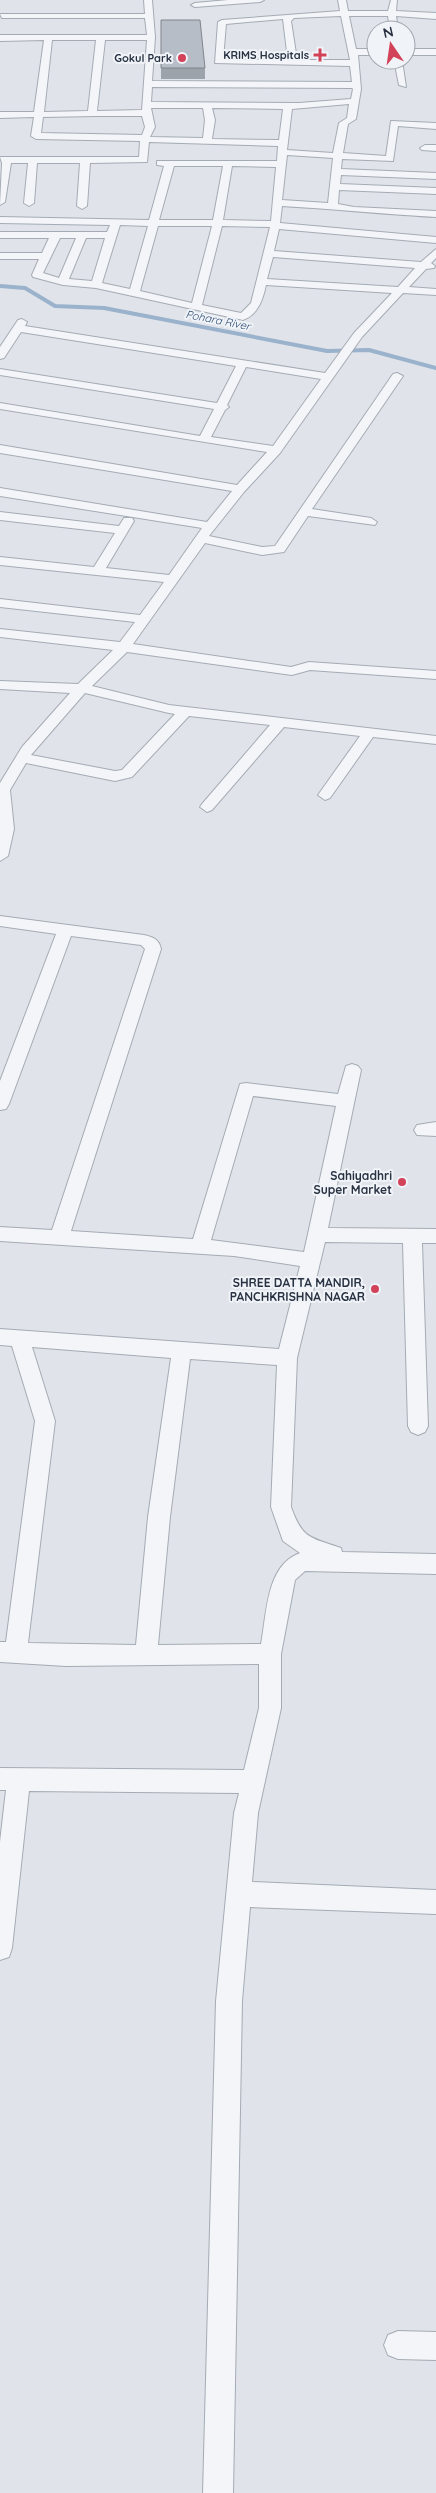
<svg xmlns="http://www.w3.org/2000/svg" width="436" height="2493" font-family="Quicksand,sans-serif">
  <rect width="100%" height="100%" fill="#e0e4ea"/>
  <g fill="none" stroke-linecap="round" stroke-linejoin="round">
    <polyline stroke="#9ab2cb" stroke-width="4" points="0,286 25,288 55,306 104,308 327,351 369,350 436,368"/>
    <defs>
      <g id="street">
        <path d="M144 0H152L155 37 152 81 352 82 350 66 215 63 218 22 222 20 340 11 338 0H346L348 11H388L391 0H397L396 11 436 13V19L396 16 398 30H390L388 16H349L356 49H376V55H358L361 89 356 119 348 124 343 153 386 156 391 121 436 123V129L398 126 393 161 342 159 341 169 436 173V179L341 175 340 184 436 188V194L339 190 338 204 354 207 436 211V217C384 214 333 209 282 206L280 223 436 237V243L279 229 274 251 421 262 436 249V258L431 263 435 266 434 268 426 269 409 287 436 289V295L403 293 362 337 280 453 244 492 209 536 262 547 275 546 393 374 397 373 403 376 312 509 371 518 377 522 375 525 308 516 284 552 262 555 205 543 133 644 291 667 309 662 436 671V679L310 670 292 675 127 652 92 686 169 705 436 736V744L373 737 330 798 325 800 318 795 360 736 284 727 212 810 207 812 200 807 202 804 270 725 189 716 132 777 115 781 26 763 10 790 14 829 8 856 0 861V783L22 747 70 693 0 689V681L78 684 113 650 0 637V629L120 642 135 622 0 607V599L140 615 164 582 0 565V557L94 567 115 533 0 520V512L119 526 124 518H132L134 521 106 568 169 575 202 528 0 496V488L207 522 232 491 0 453V445L237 485 267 452 0 409V403L200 436 214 409 0 375V369L217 403 236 366 21 332 4 358 0 359V347L18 320 22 319 27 322 25 326 325 373 354 333 392 293 266 285C263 299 258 315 243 320L96 288 63 285 33 277 32 275 39 259H0V253H42L49 238H0V232H107L110 225 0 223V217L149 220 164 166 157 165V161H277L278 146 149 142 147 162 90 163 87 206 82 209 77 206 80 163H37L34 203 29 206 24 203 28 163H11L5 202 0 205 2 163 0 157H139L140 141 36 139 31 136 34 117 0 118V112H34L44 40 0 41V35H147L145 18H2L0 14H145ZM341 16 350 60H297L291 21 294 18ZM283 19 288 60 223 59 226 24ZM52 40H96L88 111 44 112ZM105 40H147L142 110 97 111ZM152 87 352 88 353 89 351 99 299 103 151 102ZM349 104 347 118 339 123 333 153 287 150 292 109ZM151 108H203L205 120 203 138 150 137 155 127ZM212 108 283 109 279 140 212 139 215 120ZM96 116H142L145 127 142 135 41 133 43 117ZM287 155 333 158 328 203 282 200ZM174 166H223L213 220H159ZM232 166 276 167 271 221 223 220ZM120 225 148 226 130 289 102 283ZM158 226H212L192 303 140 291ZM222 226 270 227 251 303 241 313 202 305ZM60 238H76L59 278 43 273ZM86 238H105L92 281 69 279ZM273 257 415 268 398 287 267 279ZM246 367 321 379 273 446 211 437 225 410 229 407 227 405ZM85 693 169 713 175 714 122 770 115 771 31 755Z"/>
        <polygon points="228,0 264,0 260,2 195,7 191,5 195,3"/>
        <rect x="406" y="49" width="30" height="6"/>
        <polygon points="394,60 402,60 406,87 399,85"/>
        <polygon points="425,145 436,145 436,151 422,150 420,148"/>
        <path d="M0 916 144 935C153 937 159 939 161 949L71 1231 193 1239 240 1084 246 1083 338 1094 346 1066 352 1064 358 1066 361 1070 328 1228 436 1229V1243H422L428 1426 425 1432 418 1435 411 1432 408 1426 403 1243 325 1242 297 1358 291 1507C303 1540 310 1537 341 1548L342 1552 436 1554V1574L305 1571 295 1580 281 1654V1708L258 1813 252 1882 436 1890V1914L250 1907 242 2001 233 2493H203L216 2001 234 1813 239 1793 29 1791 12 1948 9 1957 0 1960V1842L6 1790H0V1768L244 1770 259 1708V1664L66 1666 0 1662V1642H6L35 1421 12 1346 0 1345V1329L279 1349 300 1266 234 1256 0 1241V1227L52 1230 145 949 141 945 71 936 9 1104 6 1109 0 1110V1081L56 934 0 926ZM253 1096 336 1106 304 1252 211 1240ZM32 1347 171 1358 148 1517 136 1645 28 1643 55 1421ZM190 1359 277 1365 271 1507 283 1541 300 1553C266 1565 267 1613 261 1644L158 1645 170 1517Z"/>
        <polygon points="436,1122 436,1136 417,1135 414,1130 417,1125"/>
        <polygon points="398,2331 436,2332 436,2360 398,2359 388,2355 384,2345 388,2335"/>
      </g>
    </defs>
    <use href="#street" stroke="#a5abb4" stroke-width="2"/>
    <use href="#street" fill="#f3f5f8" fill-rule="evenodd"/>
  </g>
  <rect fill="#9da3ab" x="161" y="68" width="44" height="11"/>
  <polygon fill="#b7bdc7" stroke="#80848b" points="161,20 200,20 205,68 161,68"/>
  <g fill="#d24258" stroke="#f0f3f7" stroke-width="2">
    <path d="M317.5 47.5h5v5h5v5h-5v5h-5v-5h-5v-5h5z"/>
    <circle cx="182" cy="58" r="5"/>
    <circle cx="402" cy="1182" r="5"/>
    <circle cx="375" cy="1289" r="5"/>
  </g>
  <g text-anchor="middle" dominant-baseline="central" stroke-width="4" stroke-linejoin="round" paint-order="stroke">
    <g font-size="11" font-weight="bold" fill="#283242" stroke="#f0f3f7" text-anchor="end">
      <text x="309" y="55">KRIMS Hospitals</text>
      <text x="172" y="58">Gokul Park</text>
    </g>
    <g font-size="11" font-style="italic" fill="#315077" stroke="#f0f3f7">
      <text transform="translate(218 320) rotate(11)">Pohara River</text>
    </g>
    <g font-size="12" font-weight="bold" fill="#283242" stroke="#f0f3f7" text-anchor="end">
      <text x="392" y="1175">Sahiyadhri<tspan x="392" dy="14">Super Market</tspan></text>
      <text x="365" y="1282">SHREE DATTA MANDIR,<tspan x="365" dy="14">PANCHKRISHNA NAGAR</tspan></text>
    </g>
  </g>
  <g transform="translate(391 45) rotate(347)"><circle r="24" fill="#f0f3f7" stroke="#a0a6af"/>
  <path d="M0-4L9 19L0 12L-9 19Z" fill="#d24258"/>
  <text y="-8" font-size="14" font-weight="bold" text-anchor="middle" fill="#283242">N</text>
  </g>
</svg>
